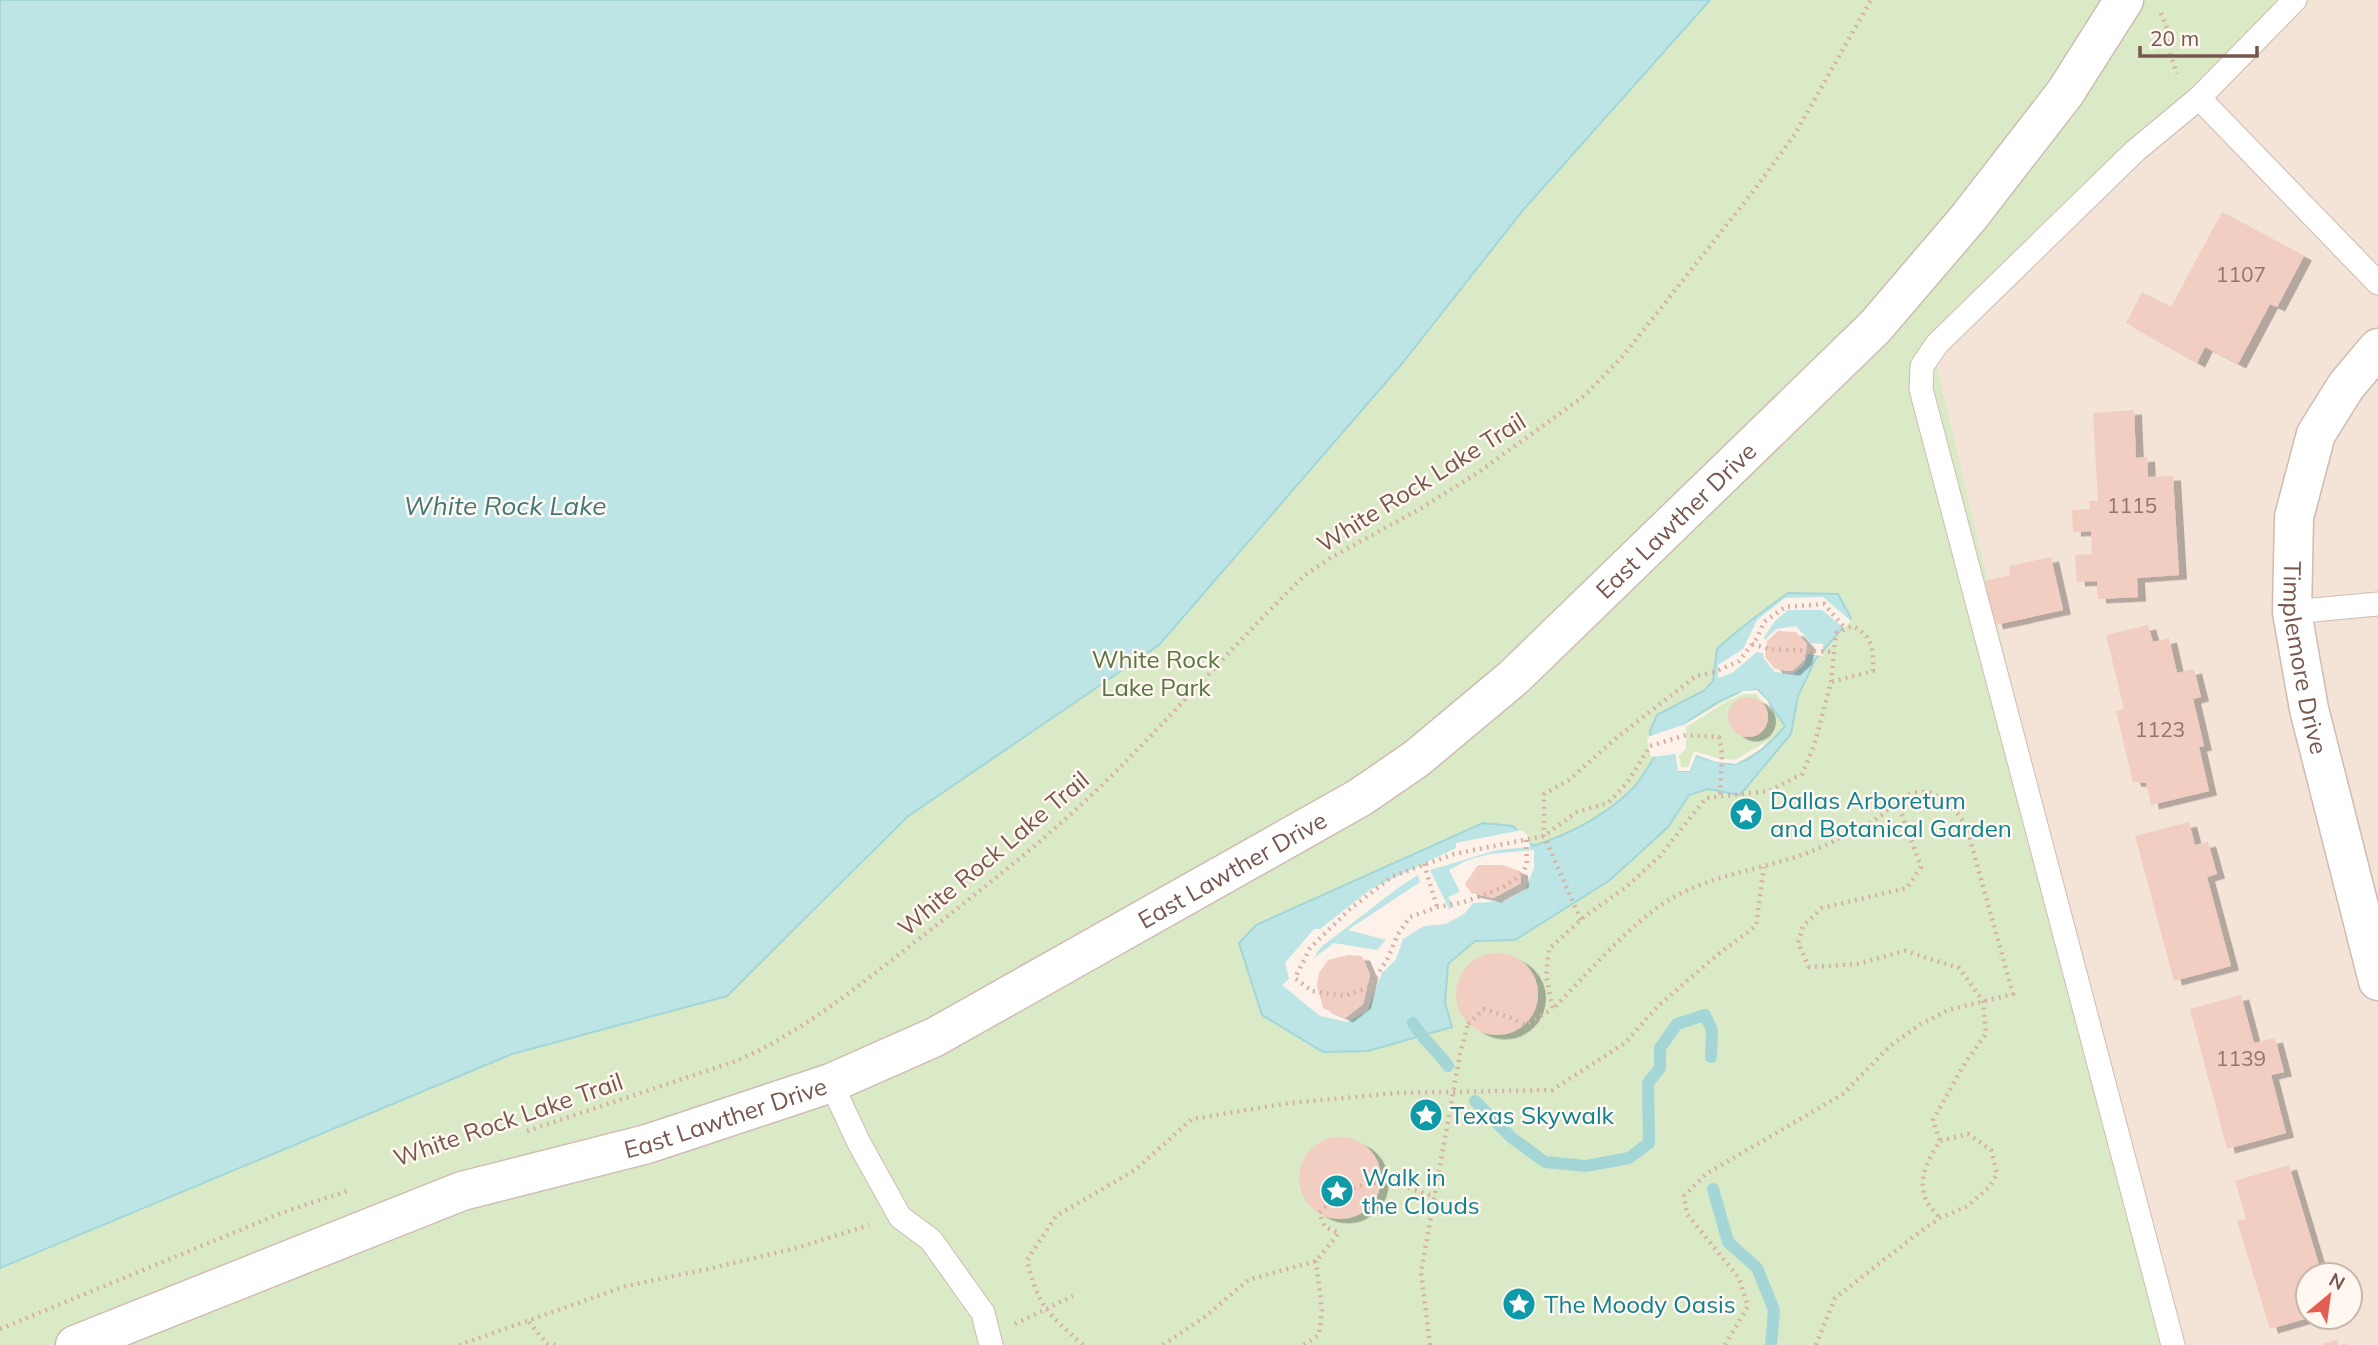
<svg xmlns="http://www.w3.org/2000/svg" width="2378" height="1345" font-family="Mulish,sans-serif">
  <defs>
    <filter id="shadow"><feDropShadow dx="8" dy="4.5" stdDeviation="0" flood-color="#0004"/></filter>
  </defs>
  <rect width="100%" height="100%" fill="#fcf2e9"/>
  <path fill="#f4e3d7" fill-rule="evenodd" d="M2311 0H2378V1345H2168L1934 353ZM2308 1275H2350V1317H2308Z"/>
  <polygon fill="#daeac7" points="0,0 2311,0 1934,353 2168,1345 0,1345"/>
  <g fill="#bde5e6" stroke="#a4d6d8" stroke-width="2" fill-rule="evenodd">
    <polygon points="0,0 1710,0 1524,209 1400,366 1159,645 907,817 727,996 512,1054 0,1268"/>
    <path d="M1788 593 1838 594 1851 618 1815 660 1798 696 1791 734 1740 795 1708 789 1689 795 1668 827 1610 880 1515 940 1475 941 1448 964 1445 1003 1452 1027 1368 1051 1323 1052 1262 1015 1239 943 1256 925 1483 823 1513 826 1533 846C1570 834 1604 817 1632 789 1641 780 1647 768 1654 758L1650 731 1657 715 1705 690 1713 681 1717 649C1739 628 1763 611 1788 593ZM1758 690 1768 701 1785 726C1775 739 1750 763 1733 764 1720 764 1707 759 1695 755L1690 771H1679L1675 754 1683 725C1707 709 1728 691 1758 690Z"/>
  </g>
  <g fill="#fcf2e9" fill-rule="evenodd">
    <polygon points="1823,597 1851,621 1844,628 1822,610 1788,610 1775,621 1764,637 1765,640 1776,629 1796,626 1811,643 1823,644 1823,656 1808,654 1804,665 1793,674 1775,672 1764,659 1763,653 1757,652 1732,673 1718,678 1718,665 1743,649 1757,620 1785,598"/>
    <polygon points="1757,690 1768,701 1773,714 1756,694 1744,694 1729,700 1686,727 1686,749 1679,755 1681,767 1688,767 1694,751 1717,758 1735,760 1769,740 1762,748 1736,764 1716,762 1696,755 1690,771 1678,771 1675,754 1651,757 1647,737 1683,725 1743,691"/>
    <path d="M1522 830 1529 837 1530 847 1497 850 1430 870 1449 909 1454 907 1448 897 1460 892 1449 870 1468 860 1490 854 1534 850V868L1525 890 1505 901 1473 903 1464 914 1446 924 1424 926 1403 939 1396 959 1382 973 1367 1011 1348 1022 1320 1016 1282 985 1289 979 1285 963 1314 929H1320L1371 889 1456 848V843ZM1418 875 1420 882 1348 930 1386 940 1377 950 1334 943 1314 958 1321 947 1398 888Z"/>
  </g>
  <g fill="none" stroke-linecap="round" stroke-linejoin="round">
    <g stroke="#a4d6d8" stroke-width="12">
      <path d="M1413 1023C1422 1039 1437 1050 1448 1066"/>
      <polyline points="1475,1101 1512,1138 1545,1162 1586,1166 1629,1158 1649,1143 1648,1083 1660,1068 1660,1048 1677,1024 1705,1015 1712,1030 1711,1057"/>
      <polyline points="1713,1189 1728,1242 1757,1268 1774,1310 1771,1345"/>
    </g>
  </g>
  <g fill="#f1cec1" filter="url(#shadow)">
    <polygon points="2222,212 2304,256 2277,307 2270,304 2238,364 2205,347 2197,363 2126,323 2142,292 2171,307"/>
    <polygon points="2134,410 2136,458 2147,457 2148,477 2173,476 2179,575 2137,578 2138,597 2098,599 2097,581 2077,582 2075,555 2092,554 2091,531 2073,532 2072,510 2090,509 2089,501 2098,501 2093,413"/>
    <polygon points="2051,557 2063,610 1995,625 1985,581 2010,575 2009,566"/>
    <polygon points="2148,625 2153,642 2169,638 2177,673 2194,669 2201,697 2193,699 2204,746 2199,747 2209,791 2151,805 2146,783 2133,782 2116,711 2124,709 2106,635"/>
    <polygon points="1778,631 1796,632 1807,644 1804,660 1792,671 1775,669 1765,657 1767,641"/>
    <circle cx="1748" cy="717" r="20"/>
    <polygon points="2189,822 2195,845 2208,842 2217,874 2207,877 2231,966 2174,981 2135,836"/>
    <polygon points="1478,865 1502,865 1520,871 1521,883 1493,898 1471,893 1465,884"/>
    <circle cx="1497" cy="994" r="41"/>
    <polygon points="1348,955 1362,956 1370,975 1363,1004 1345,1018 1323,1008 1317,985 1319,973 1328,960"/>
    <polygon points="2241,995 2254,1043 2275,1038 2284,1072 2271,1075 2286,1133 2227,1149 2190,1009"/>
    <circle cx="1340" cy="1178" r="41"/>
    <polygon points="2289,1165 2322,1275 2308,1275 2308,1318 2270,1329 2237,1221 2246,1219 2235,1181"/>
    <polygon points="2337,1340 2339,1345 2323,1345 2323,1344"/>
  </g>
  <g fill="none" stroke-linecap="round" stroke-linejoin="round">
    <defs>
      <g id="service">
        <polyline points="2199,98 2378,283"/>
        <polyline points="2292,612 2378,604"/>
        <polyline points="831,1083 859,1143 900,1217 931,1240 983,1313 991,1345"/>
        <polyline points="2173,1345 1921,389 1922,366 1937,344 2135,151 2199,98 2295,0"/>
      </g>
      <g id="minor">
        <path id="s1" d="M2378 348 2346 386 2316 434 2294 517 2292 612 2309 709 2378 981"/>
        <path id="s2" d="M75 1345 462 1191 647 1144 831 1083 935 1037 1359 798 1416 759 1514 677 1875 327 1969 217 2065 93 2124 0"/>
      </g>
    </defs>
    <use href="#service" stroke="#d1bbb1" stroke-width="25"/>
    <use href="#minor" stroke="#d1bbb1" stroke-width="41"/>
    <g stroke="#d7b1a4" stroke-width="4.5" stroke-dasharray="2 5" stroke-linecap="butt">
      <polyline points="2161,13 2170,36 2170,54 2177,74"/>
      <polyline points="1752,644 1769,649 1834,652"/>
      <polyline points="1897,801 1921,867 1907,888 1822,908 1803,926 1798,943 1809,967 1857,964 1905,951 1959,968 1983,1001 1986,1034 1965,1063 1933,1120 1940,1141"/>
      <polyline points="1526,840 1527,864 1522,874 1502,888 1464,902 1438,907 1410,917 1398,934 1387,960 1369,987 1345,996 1312,991 1295,978 1310,948 1350,909 1393,876 1454,854 1544,836 1577,812 1608,803 1627,783 1650,746 1686,735 1719,737 1722,754 1720,797"/>
      <polyline points="1424,864 1437,907"/>
      <polyline points="1581,920 1544,836 1544,794 1569,780 1615,739 1696,676 1715,672 1739,661 1757,638 1764,622 1785,607 1824,604 1846,629"/>
      <polyline points="1468,1024 1484,1009 1509,1017 1525,1025 1553,1009"/>
      <path d="M527 1131 733 1062C792 1039 856 988 906 949 972 897 1037 847 1098 789 1169 720 1234 644 1305 575L1332 557 1420 509 1479 472 1584 396 1623 356 1755 189 1795 134 1871 0"/>
      <polyline points="529,1322 547,1344 556,1345"/>
      <polyline points="1015,1324 1073,1296"/>
      <polyline points="0,1329 284,1212 347,1191"/>
      <polyline points="459,1345 626,1286 708,1269 800,1247 869,1225"/>
      <path d="M1083 1345C1047 1312 1039 1309 1027 1260L1056 1216 1135 1170 1192 1119 1289 1103 1398 1093 1552 1090 1625 1043 1658 1006 1717 955 1756 926 1764 867"/>
      <path d="M1163 1345 1206 1316 1248 1280 1316 1261 1339 1233 1325 1227 1319 1213C1334 1197 1359 1181 1382 1183 1399 1183 1419 1192 1435 1197"/>
      <polyline points="1304,1345 1319,1335 1322,1311 1316,1261"/>
      <path d="M1725 1345 1748 1306 1739 1278 1687 1214 1684 1196 1706 1174 1843 1094 1890 1046 1919 1025 1948 1010 2013 994 1966 825C1956 811 1940 791 1921 792 1899 792 1890 811 1873 821 1859 830 1844 836 1830 843 1781 868 1722 870 1674 897 1634 919 1586 975 1553 1009L1546 976 1549 949 1585 916 1625 888 1660 856 1706 798 1769 791 1802 774 1814 746 1831 682 1836 633 1853 626C1874 638 1873 648 1873 671L1831 682"/>
      <path d="M1816 1345 1835 1298 1921 1231 1940 1218 1968 1206 1989 1187 1997 1174 1991 1150 1968 1134 1940 1141C1929 1158 1917 1178 1926 1200 1928 1206 1936 1213 1940 1218"/>
    </g>
    <use href="#service" stroke="#fff" stroke-width="23"/>
    <use href="#minor" stroke="#fff" stroke-width="38"/>
    <polyline stroke="#d7b1a4" stroke-width="4.5" stroke-dasharray="2 5" stroke-linecap="butt" points="1430,1345 1421,1272 1460,1054 1468,1024"/>
  </g>
  <defs>
    <symbol id="sight-disc" viewBox="-11 -11 22 22"><circle r="9.5" fill="#0f9aa8" stroke="#fff7f0"/><path d="M0-6L1.8-2.2L6-1.7L2.9 1.2L3.7 5.4L0 3.3L-3.7 5.4L-2.9 1.2L-6-1.7L-1.8-2.2Z" fill="#fff"/></symbol>
  </defs>
  <g fill-rule="evenodd">
    <use href="#sight-disc" x="1727" y="795" width="38" height="38"/>
    <use href="#sight-disc" x="1407" y="1096" width="38" height="38"/>
    <use href="#sight-disc" x="1318" y="1172" width="38" height="38"/>
    <use href="#sight-disc" x="1500" y="1285" width="38" height="38"/>
  </g>
  <g text-anchor="middle" dominant-baseline="central" stroke-width="5" stroke-linejoin="round" paint-order="stroke">
    <g font-size="21" fill="#96746a">
      <text x="2241" y="274">1107</text>
      <text x="2132" y="505">1115</text>
      <text x="2160" y="729">1123</text>
      <text x="2241" y="1058">1139</text>
    </g>
    <g font-size="24" fill="#77564d" stroke="#fff7f0">
      <text transform="translate(1421 482) rotate(-32)">White Rock Lake Trail</text>
      <text stroke="none"><textPath href="#s2" startOffset="1824">East Lawther Drive</textPath></text>
      <text stroke="none"><textPath href="#s1" startOffset="334">Timplemore Drive</textPath></text>
      <text transform="translate(993 853) rotate(-40)">White Rock Lake Trail</text>
      <text stroke="none"><textPath href="#s2" startOffset="1256">East Lawther Drive</textPath></text>
      <text stroke="none"><textPath href="#s2" startOffset="690">East Lawther Drive</textPath></text>
      <text transform="translate(508 1119) rotate(-19)">White Rock Lake Trail</text>
    </g>
    <g font-size="24" fill="#587641" stroke="#fff7f0">
      <text x="1156" y="659">White Rock<tspan x="1156" dy="28">Lake Park</tspan></text>
    </g>
    <g font-size="24" fill="#0d838f" stroke="#fff7f0" text-anchor="start">
      <text x="1770" y="800">Dallas Arboretum<tspan x="1770" dy="28">and Botanical Garden</tspan></text>
      <text x="1450" y="1115">Texas Skywalk</text>
      <text x="1362" y="1177">Walk in<tspan x="1362" dy="28">the Clouds</tspan></text>
      <text x="1544" y="1304">The Moody Oasis</text>
    </g>
    <g font-size="26" font-style="italic" fill="#40797c" stroke="#fff7f0">
      <text x="505" y="505">White Rock Lake</text>
    </g>
  </g>
  <g transform="translate(2329 1296) rotate(29)"><circle r="33" fill="#fff7f0" stroke="#c9b7af" stroke-width="2"/>
  <path d="M0-5L12 26L0 18L-12 26Z" fill="#e35f51"/>
  <text y="-10" font-size="19" font-weight="bold" text-anchor="middle" fill="#77564d">N</text>
  </g>
  <path d="M2140 46v10h117v-10" fill="none" stroke="#77564d" stroke-width="3.5"/>
  <text x="2150" y="46" font-size="21" fill="#77564d" stroke="#fff7f0" stroke-width="5" paint-order="stroke">20 m</text>
</svg>
